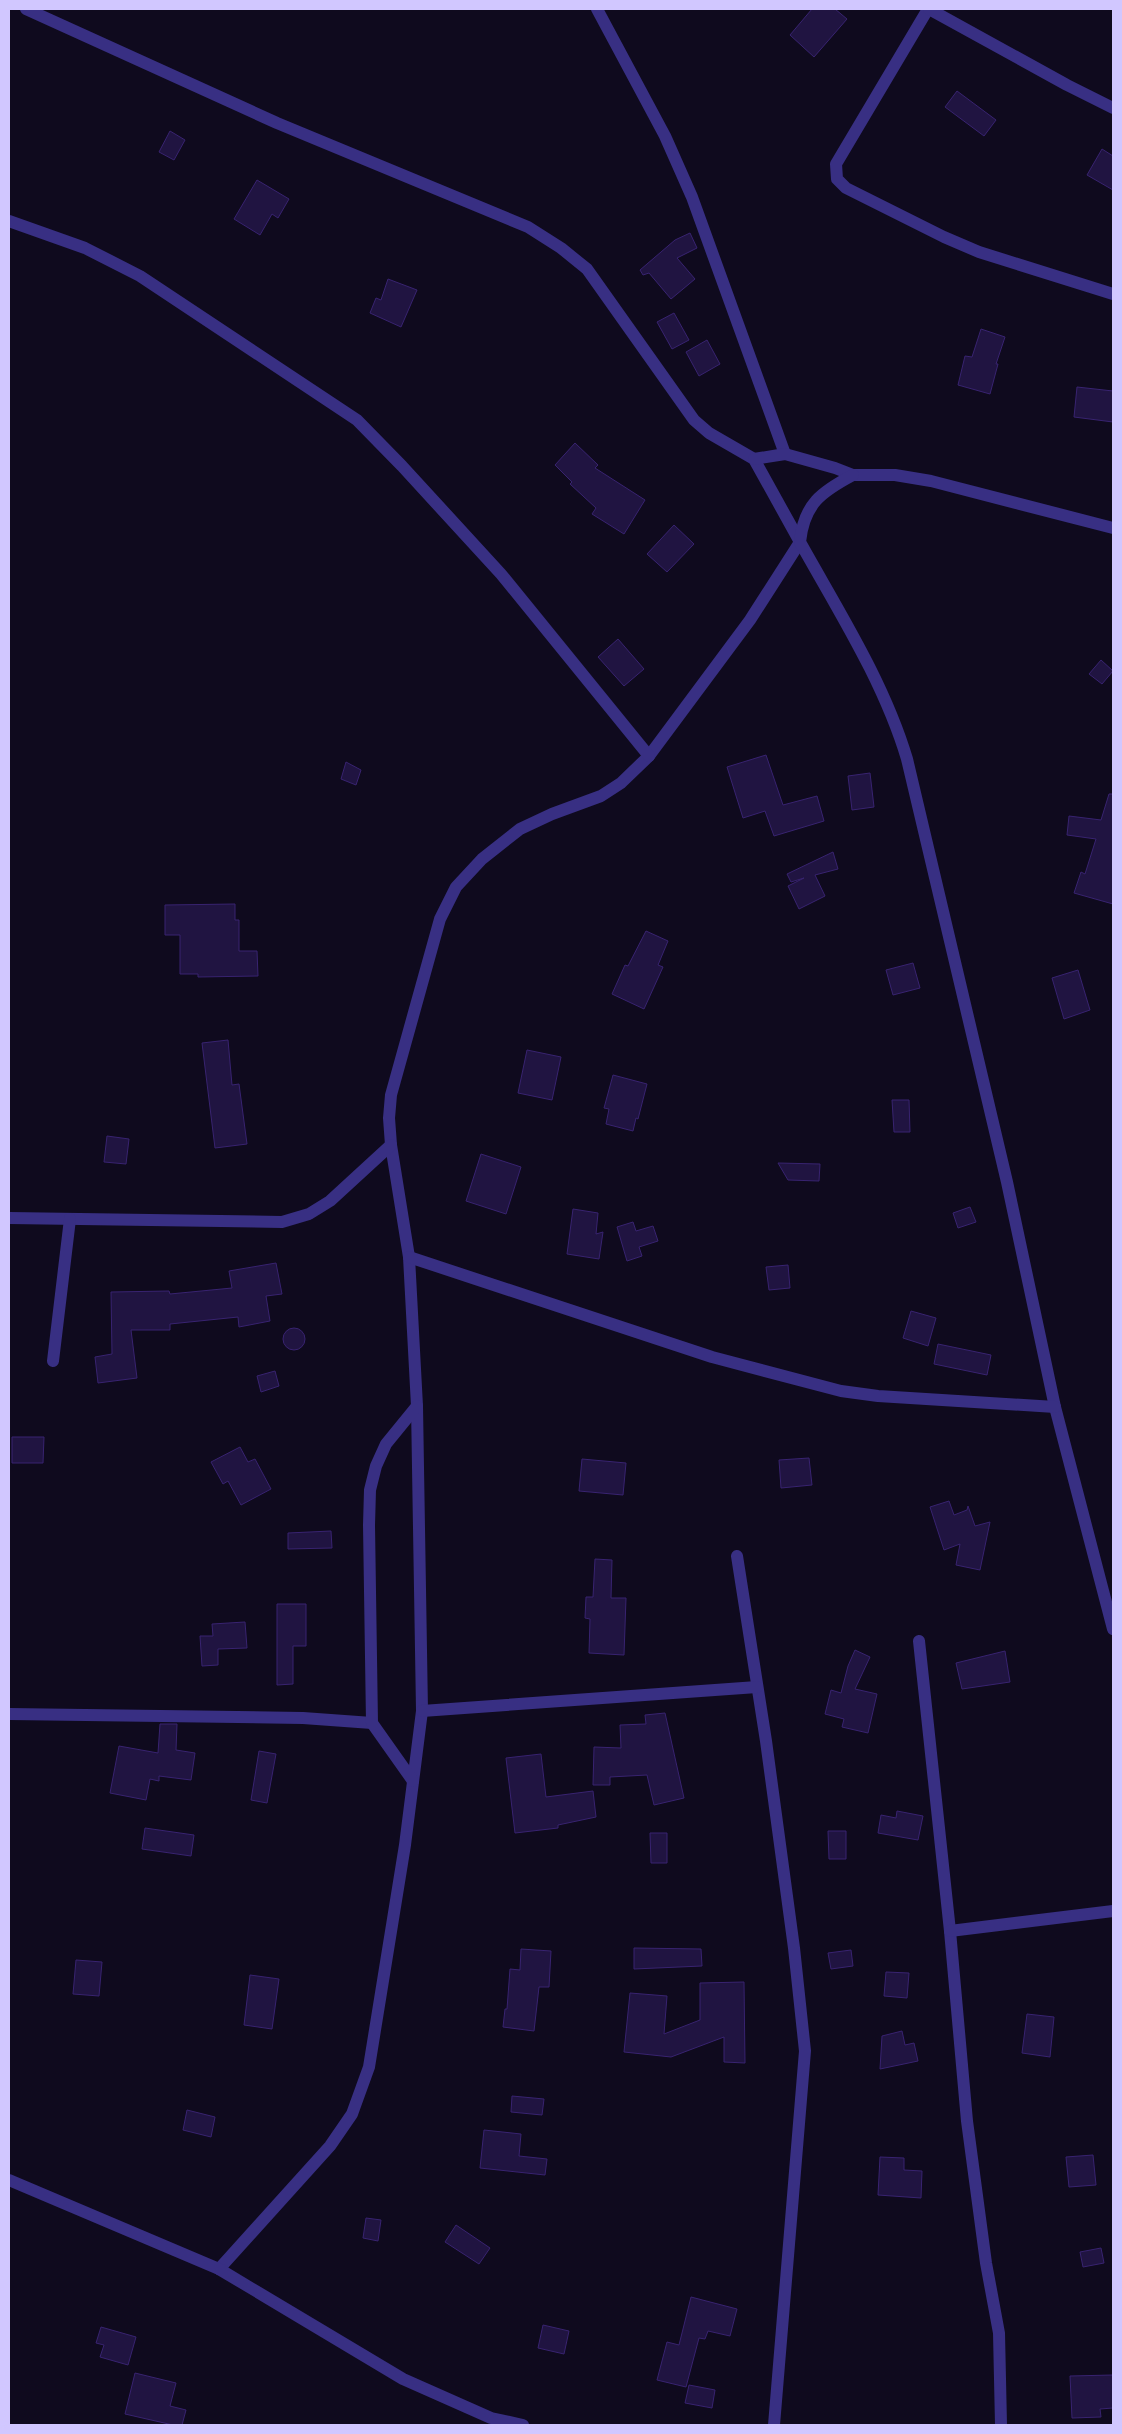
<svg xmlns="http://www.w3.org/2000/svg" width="1122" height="2434" font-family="'Noto Sans',sans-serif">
  <rect width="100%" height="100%" fill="#0f0a1e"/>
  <g fill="#201441" stroke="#382370">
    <polygon points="812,9 835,9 847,19 814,57 790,35"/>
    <polygon points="957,91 996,120 984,136 945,107"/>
    <polygon points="170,131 185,140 174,160 159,152"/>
    <polygon points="1102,149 1113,156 1113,190 1087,175"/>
    <polygon points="257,180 289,199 278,218 272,214 260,235 234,219"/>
    <polygon points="690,233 697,248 677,258 695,279 671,299 649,273 643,275 640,270 675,240"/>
    <polygon points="388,279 417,290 401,327 370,313 376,298 381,300"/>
    <polygon points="674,313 689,340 672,349 657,322"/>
    <polygon points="981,329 1005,337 996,364 998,364 990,394 958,385 965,356 972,357"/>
    <polygon points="707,340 720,364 699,376 686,352"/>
    <polygon points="1077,387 1113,391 1113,422 1074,417"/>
    <polygon points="575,443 598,465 595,468 645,500 624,534 592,514 596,508 570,484 572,482 555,465"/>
    <polygon points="674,525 694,544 667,572 647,554"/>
    <polygon points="618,639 644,669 624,686 598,657"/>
    <polygon points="1101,660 1113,671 1102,684 1089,674"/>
    <polygon points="766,755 783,805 817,796 824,821 774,836 765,811 743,818 727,767"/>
    <polygon points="346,762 361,770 356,785 341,779"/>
    <polygon points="870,773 874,807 852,810 848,776"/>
    <polygon points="1109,794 1113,794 1113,904 1074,893 1081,872 1085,874 1096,839 1067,835 1069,816 1101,820"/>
    <polygon points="833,852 838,869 815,875 825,896 799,909 788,886 804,878 791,882 787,874"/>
    <polygon points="235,904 235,920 239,920 239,951 257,951 258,976 198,977 198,974 180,974 180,935 165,935 165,905"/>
    <polygon points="646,931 668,941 658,965 663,967 644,1009 612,994 625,965 628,966"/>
    <polygon points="913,963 920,988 893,995 886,970"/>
    <polygon points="1078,970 1090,1010 1064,1019 1052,978"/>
    <polygon points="228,1040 232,1085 239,1084 247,1144 215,1148 202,1043"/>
    <polygon points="527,1050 561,1057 552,1100 518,1093"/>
    <polygon points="613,1075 647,1084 638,1119 636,1118 633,1131 606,1124 609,1109 604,1108"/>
    <polygon points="892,1100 909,1100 910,1132 894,1132"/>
    <polygon points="107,1136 129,1139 126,1164 104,1162"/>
    <polygon points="481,1154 521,1167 506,1214 466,1201"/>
    <polygon points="778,1163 820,1164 819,1181 788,1180"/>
    <polygon points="970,1207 976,1222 958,1228 953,1213"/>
    <polygon points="573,1209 598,1213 596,1234 603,1232 599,1259 567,1254"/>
    <polygon points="633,1222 636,1231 653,1226 658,1241 639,1247 642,1256 627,1261 617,1227"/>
    <polygon points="276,1263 282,1294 266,1296 270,1321 239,1327 238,1317 170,1324 170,1330 131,1330 137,1378 98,1383 95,1357 112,1354 111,1292 169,1291 170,1294 232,1288 229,1271"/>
    <polygon points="788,1265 790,1288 769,1290 766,1267"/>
    <polygon points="911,1311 936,1318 928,1346 903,1338"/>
    <circle cx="294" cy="1339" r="11"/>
    <polygon points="938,1344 991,1355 987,1375 934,1364"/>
    <polygon points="275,1371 279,1386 261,1392 257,1376"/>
    <polygon points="12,1437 44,1437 43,1463 12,1463"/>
    <polygon points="240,1447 248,1462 255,1459 271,1489 241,1505 228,1481 223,1484 211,1462"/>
    <polygon points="809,1458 812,1485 781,1488 779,1460"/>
    <polygon points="582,1459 626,1463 623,1495 579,1491"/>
    <polygon points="949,1501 954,1515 967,1510 968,1506 975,1526 990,1522 980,1570 956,1565 960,1544 944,1550 930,1507"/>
    <polygon points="331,1531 332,1548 288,1549 288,1533"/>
    <polygon points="595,1559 612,1560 611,1598 626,1598 624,1655 589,1653 590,1619 585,1618 586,1597 593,1597"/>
    <polygon points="277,1604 306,1604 306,1646 293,1646 293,1684 277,1685"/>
    <polygon points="245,1622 247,1648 218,1649 218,1665 202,1666 200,1636 213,1636 212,1624"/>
    <polygon points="855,1650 870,1657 855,1689 877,1694 868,1733 842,1727 844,1719 825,1714 831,1690 841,1693 848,1666"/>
    <polygon points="1005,1651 1010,1682 962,1689 956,1663"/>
    <polygon points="665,1713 684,1798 654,1805 647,1775 610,1777 610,1785 593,1785 594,1747 621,1748 620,1725 646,1724 645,1715"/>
    <polygon points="160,1724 177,1724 176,1750 195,1753 191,1780 159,1776 159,1781 150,1779 146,1800 110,1793 119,1746 158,1753"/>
    <polygon points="259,1751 276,1754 267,1803 251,1800"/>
    <polygon points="541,1754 546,1797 593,1791 596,1817 558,1825 558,1828 515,1833 506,1758"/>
    <polygon points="897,1811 923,1816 918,1840 878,1833 881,1815 896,1818"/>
    <polygon points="145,1828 194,1835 191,1856 142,1849"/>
    <polygon points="828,1831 846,1831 846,1859 829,1859"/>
    <polygon points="650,1833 667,1833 667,1863 651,1863"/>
    <polygon points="634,1948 701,1949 702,1966 634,1969"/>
    <polygon points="521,1949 551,1951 549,1987 539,1987 534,2031 503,2027 505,2009 507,2009 510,1969 520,1970"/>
    <polygon points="851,1950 853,1966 831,1969 828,1953"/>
    <polygon points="76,1960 102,1962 99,1996 73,1994"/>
    <polygon points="886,1972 909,1973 907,1998 884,1996"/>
    <polygon points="250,1975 279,1979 272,2029 244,2025"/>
    <polygon points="744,1982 745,2063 724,2062 724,2037 671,2057 624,2052 630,1993 667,1996 664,2034 700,2020 700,1983"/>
    <polygon points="1027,2014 1054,2017 1050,2057 1022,2053"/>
    <polygon points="902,2031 905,2045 914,2043 918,2061 880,2069 882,2036"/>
    <polygon points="512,2096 544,2099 542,2115 511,2112"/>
    <polygon points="187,2110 215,2117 211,2137 183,2130"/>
    <polygon points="484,2130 521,2134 519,2156 547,2159 545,2175 480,2168"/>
    <polygon points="1093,2155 1096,2185 1069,2187 1066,2157"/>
    <polygon points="880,2157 904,2158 904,2170 922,2171 921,2198 878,2195"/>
    <polygon points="366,2218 381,2220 378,2241 363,2238"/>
    <polygon points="456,2225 490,2248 479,2264 445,2242"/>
    <polygon points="1101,2248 1104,2263 1083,2267 1080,2252"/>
    <polygon points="691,2297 737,2309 730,2336 708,2331 705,2339 699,2338 686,2387 657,2380 667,2342 679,2345"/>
    <polygon points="543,2325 569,2331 564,2354 538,2348"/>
    <polygon points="101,2327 136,2337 128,2365 100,2357 104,2345 96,2343"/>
    <polygon points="135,2373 176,2383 170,2406 186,2410 182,2425 173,2425 125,2414"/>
    <polygon points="1113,2375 1113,2408 1100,2409 1101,2417 1072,2418 1070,2376"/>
    <polygon points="689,2385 715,2390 712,2408 685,2403"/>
  </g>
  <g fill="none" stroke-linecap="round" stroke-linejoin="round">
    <g stroke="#382f83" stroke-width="12">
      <polyline points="26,9 277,123 528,227 561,248 587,269 694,420 709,433 754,459 800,542 750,620 649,756 621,783 601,796 552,814 520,829 482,859 456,887 440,919 391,1095 389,1118 391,1145 409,1257 417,1406 422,1711 405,1845 369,2067 352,2114 330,2146 219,2269"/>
      <polyline points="597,9 665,136 692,197 785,454"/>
      <polyline points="928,9 836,164 837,179 846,188 944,237 979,252 1113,294"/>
      <polyline points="929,9 1067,85 1113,108"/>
      <polyline points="9,221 85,248 140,276 357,420 402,466 501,574 649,756"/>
      <polyline points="754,459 785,454 835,468 853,475 895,475 931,481 1113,528"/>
      <path d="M853 475C821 492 804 504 800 542 839 612 884 682 907 759L1007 1182 1055 1407 1113 1629"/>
      <polyline points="9,1218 282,1222 309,1214 330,1201 391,1145"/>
      <polyline points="409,1257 712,1357 841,1391 878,1396 1055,1407"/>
      <polyline points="53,1361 70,1219"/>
      <polyline points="737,1556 766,1741 794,1948 805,2051 774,2425"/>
      <polyline points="919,1641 950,1931 967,2121 986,2263 999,2333 1001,2425"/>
      <polyline points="422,1711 757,1687"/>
      <polyline points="9,1714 303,1718 372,1723"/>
      <polyline points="413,1781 372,1723 369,1525 370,1490 376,1466 386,1444 417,1406"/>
      <polyline points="950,1931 1113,1911"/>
      <polyline points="9,2180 219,2269 403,2379 491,2418 523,2425"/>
    </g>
  </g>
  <rect width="1122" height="2434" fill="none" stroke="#d1c7ff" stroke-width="20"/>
</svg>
